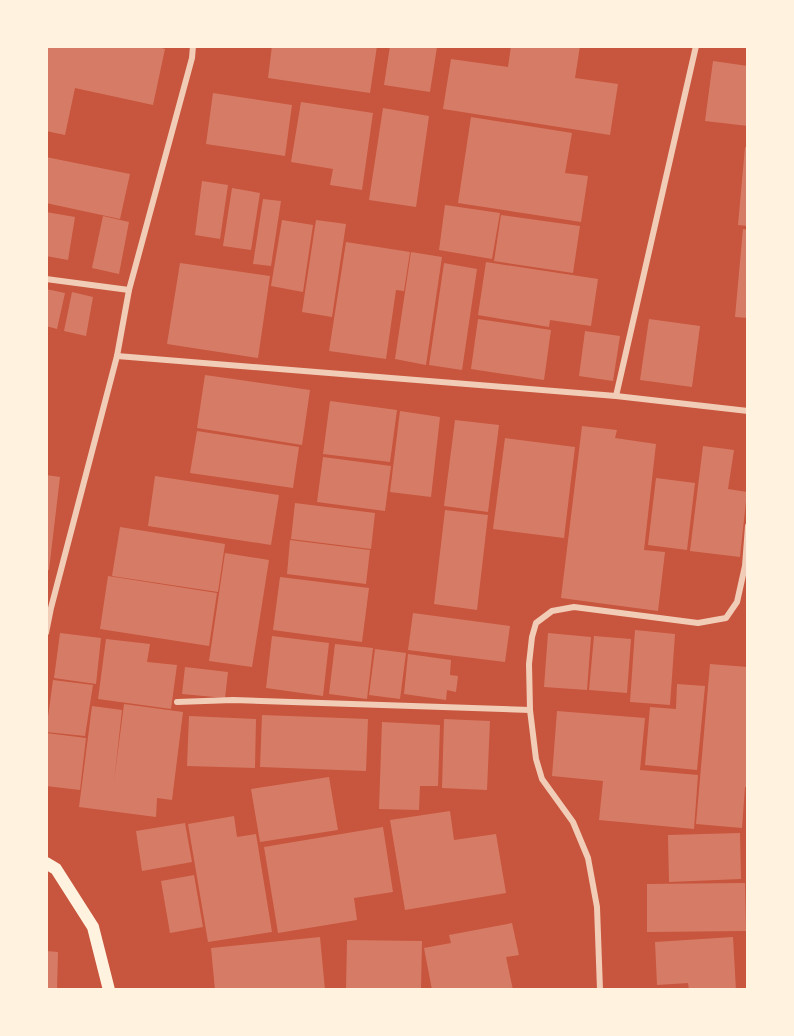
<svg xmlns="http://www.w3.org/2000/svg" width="794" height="1036" font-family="Barlow,sans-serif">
  <rect width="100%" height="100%" fill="#c8553d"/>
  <g fill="#d67c66">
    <polygon points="46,46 156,46 165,49 153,105 75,88 65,135 46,131"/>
    <polygon points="272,46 377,46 370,93 268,78"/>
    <polygon points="390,46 437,47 430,92 384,85"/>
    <polygon points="511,46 580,46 575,78 618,84 610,135 443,109 451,59 508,67"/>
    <polygon points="713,61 748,66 748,126 705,121"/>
    <polygon points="213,93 292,105 285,156 206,144"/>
    <polygon points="301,102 373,113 362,190 330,185 333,169 291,162"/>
    <polygon points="383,108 429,116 416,207 369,200"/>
    <polygon points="471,117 572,133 565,173 588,176 581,222 458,203"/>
    <polygon points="745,147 748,148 748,226 738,225"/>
    <polygon points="46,157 130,174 120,219 46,203"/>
    <polygon points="202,181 228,185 220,239 195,235"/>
    <polygon points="232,188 260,193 251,250 223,246"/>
    <polygon points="263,199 281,201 271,266 253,264"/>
    <polygon points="445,205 500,213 492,259 439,250"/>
    <polygon points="46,212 75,217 68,260 46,256"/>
    <polygon points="501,215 580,226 573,273 494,261"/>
    <polygon points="103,216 129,222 119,274 92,268"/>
    <polygon points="282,220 313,225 303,292 271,286"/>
    <polygon points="316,220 346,224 332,317 302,312"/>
    <polygon points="743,229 748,230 748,318 735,317"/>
    <polygon points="346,242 410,252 404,291 396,290 386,359 329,351"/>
    <polygon points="411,252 442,257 426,365 395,359"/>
    <polygon points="486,262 598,279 591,326 550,320 549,327 478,315"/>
    <polygon points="180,263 270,276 258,358 167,344"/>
    <polygon points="444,263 477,269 462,370 429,365"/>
    <polygon points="46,289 65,293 57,329 46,326"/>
    <polygon points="72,292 93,297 86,336 64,331"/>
    <polygon points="478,319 551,330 544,380 471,369"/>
    <polygon points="649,319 700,326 692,387 640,380"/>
    <polygon points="585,331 620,336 613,381 579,376"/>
    <polygon points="205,375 310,390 302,445 197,428"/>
    <polygon points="330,401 397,410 390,462 323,454"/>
    <polygon points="400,411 440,417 431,497 390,492"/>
    <polygon points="455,420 499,425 488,512 444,506"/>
    <polygon points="582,426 617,430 615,438 656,444 644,550 665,552 658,611 561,598"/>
    <polygon points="197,431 299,447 293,488 190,473"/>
    <polygon points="505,438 575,447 564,538 493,529"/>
    <polygon points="703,446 734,450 728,489 747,492 740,557 690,551"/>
    <polygon points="323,457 391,466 385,511 317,502"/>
    <polygon points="46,475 60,477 49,570 46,570"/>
    <polygon points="155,476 279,495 271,545 148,526"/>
    <polygon points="656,478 695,483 687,550 648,545"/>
    <polygon points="295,503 375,513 371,549 291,539"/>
    <polygon points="445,510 488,515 477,610 434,604"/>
    <polygon points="120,527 225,544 218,592 112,576"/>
    <polygon points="290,540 370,550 366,584 287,574"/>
    <polygon points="225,553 269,560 252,667 209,661"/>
    <polygon points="108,576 217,593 209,646 100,629"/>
    <polygon points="280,577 369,588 362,642 273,630"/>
    <polygon points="413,613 510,626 505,662 408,650"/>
    <polygon points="635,630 675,634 670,705 630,702"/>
    <polygon points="60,633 101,638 96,684 54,678"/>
    <polygon points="548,633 591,637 587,690 544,687"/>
    <polygon points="272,636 329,643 323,696 266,688"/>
    <polygon points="594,636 631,639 627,693 589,690"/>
    <polygon points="106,639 150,644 147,662 177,665 171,709 98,699"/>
    <polygon points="335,644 373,648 367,699 329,694"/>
    <polygon points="375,649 406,653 400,699 369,695"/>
    <polygon points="408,654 451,660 450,675 458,676 456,692 447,690 446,700 404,694"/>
    <polygon points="710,664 748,667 748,787 745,787 742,828 696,824"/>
    <polygon points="185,667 228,672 225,698 182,694"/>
    <polygon points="53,680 93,685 85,736 46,732"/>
    <polygon points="677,684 705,686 697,770 645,765 650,707 676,709"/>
    <polygon points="124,704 183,712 172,800 157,798 156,817 79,807 92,706 122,710 114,782"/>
    <polygon points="557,711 645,718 640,770 698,775 694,829 599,820 603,781 552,776"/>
    <polygon points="262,715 368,719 366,771 260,767"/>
    <polygon points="189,716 256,719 255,768 187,766"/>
    <polygon points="444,719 490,721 487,790 442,788"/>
    <polygon points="382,722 440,725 438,786 420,786 419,810 379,809"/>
    <polygon points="46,733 86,738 80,790 46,786"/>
    <polygon points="329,777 338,830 260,842 251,789"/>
    <polygon points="450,811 454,840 496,834 506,893 405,910 390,820"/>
    <polygon points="234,816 237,837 256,834 272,932 208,942 188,824"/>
    <polygon points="185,823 192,862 142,871 136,831"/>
    <polygon points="383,827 393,892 354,898 357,920 278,933 264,847"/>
    <polygon points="740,833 741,879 669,882 668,835"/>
    <polygon points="194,875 203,927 170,933 161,881"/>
    <polygon points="745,883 746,931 647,932 647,884"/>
    <polygon points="512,923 519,955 506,957 513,990 432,990 424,948 451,943 449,935"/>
    <polygon points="320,937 325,990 215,990 211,948"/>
    <polygon points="733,937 736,990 689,990 688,983 657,985 655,942"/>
    <polygon points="347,940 422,941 421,990 346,990"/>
    <polygon points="46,951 58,952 57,990 46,990"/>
  </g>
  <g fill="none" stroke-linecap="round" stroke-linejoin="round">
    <g stroke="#f1ccb7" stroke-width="6">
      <polyline points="46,279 129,290"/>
      <polyline points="117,356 616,396 748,411"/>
      <polyline points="616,396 696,46"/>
      <polyline points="46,633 51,608 117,356 129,290 192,58 193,46"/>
      <polyline points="177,702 233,700 530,710"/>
      <polyline points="600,990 597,907 588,858 573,822 542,779 536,759 530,710 529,664 532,637 536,623 552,611 574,607 698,623 726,618 737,602 745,566 748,526"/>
    </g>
    <polyline stroke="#fff3e0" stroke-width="12" points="46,863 56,869 93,927 109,990"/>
  </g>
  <rect width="794" height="1036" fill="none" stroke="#fff3e0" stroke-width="96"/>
</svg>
